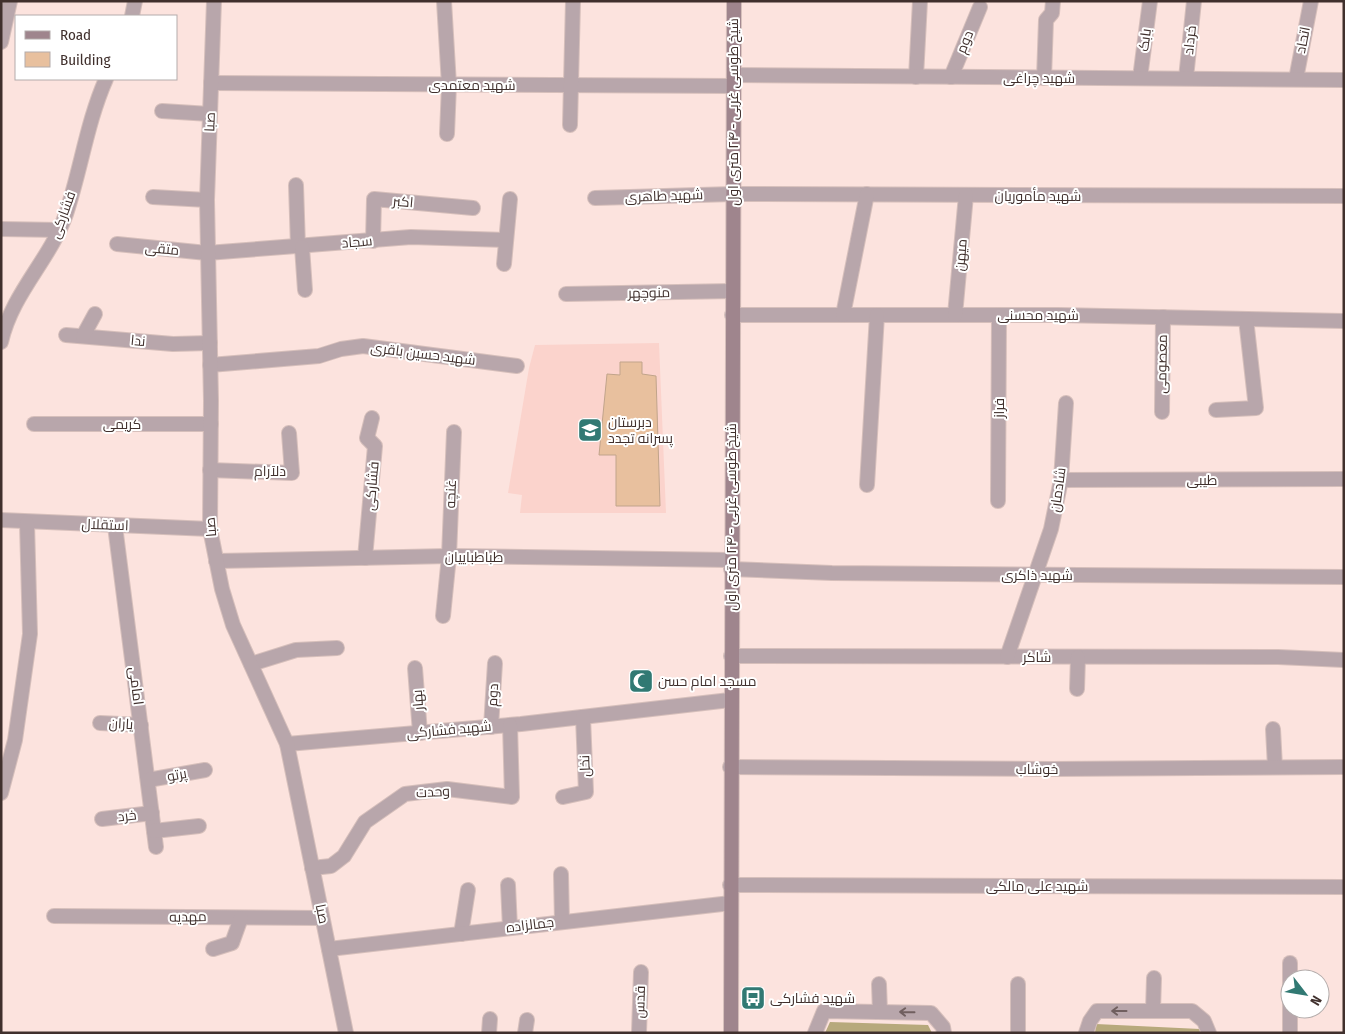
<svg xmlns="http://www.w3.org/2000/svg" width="1345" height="1034" font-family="'Fira Sans Condensed',Cairo,sans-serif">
  <rect width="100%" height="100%" fill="#fce3de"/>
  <polygon fill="#fbd3cc" points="659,343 666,513 520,513 522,495 508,493 529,368 535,345"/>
  <g fill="#b7a97c">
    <polygon points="830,1022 928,1025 932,1033 825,1033"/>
    <polygon points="1096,1024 1200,1029 1200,1033 1095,1033"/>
  </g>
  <polygon fill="#e8c09e" stroke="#c1a48b" points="620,362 642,362 642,374 656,376 660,506 616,506 616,455 599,455 607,374 620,375"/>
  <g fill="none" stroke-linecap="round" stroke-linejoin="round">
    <defs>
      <g id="minor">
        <polyline points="444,1 449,85 447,134"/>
        <polyline points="1,42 10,1"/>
        <polyline points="916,77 920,1"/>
        <polyline points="951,77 980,7"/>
        <polyline points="1044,78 1046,20 1052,13 1053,1"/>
        <polyline points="1140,78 1150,1"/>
        <polyline points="1186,78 1194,1"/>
        <polyline points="1296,79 1311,1"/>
        <polyline points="211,83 733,86"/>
        <polyline points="162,111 210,114"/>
        <polyline points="570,125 573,1"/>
        <polyline points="296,185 298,247"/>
        <polyline points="153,197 207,200"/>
        <polyline points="595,198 733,194 1344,196"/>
        <polyline points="1,229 59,230"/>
        <polyline points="373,241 374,199 473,208"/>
        <polyline points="117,244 207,253 411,237 506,240"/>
        <polyline points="302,247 305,290"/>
        <polyline points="504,264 510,199"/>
        <polyline points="566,294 733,291"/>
        <polyline points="732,315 1058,315 1344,321"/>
        <polyline points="843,315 867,194"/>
        <polyline points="955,315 966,195"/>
        <polyline points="66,335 173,344 210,343"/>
        <polyline points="83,336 95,314"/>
        <polyline points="210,365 319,356 341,349 363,346 517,366"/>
        <polyline points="1216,410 1256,408 1246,319"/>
        <polyline points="1162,412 1163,317"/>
        <polyline points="34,424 211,424"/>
        <polyline points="210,470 292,473 289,433"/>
        <polyline points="1061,480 1344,479"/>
        <polyline points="867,485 877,315"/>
        <polyline points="998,501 999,315"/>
        <polyline points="1,520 210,529"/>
        <polyline points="115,526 156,847"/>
        <polyline points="365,558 375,446 367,438 372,418"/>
        <polyline points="216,561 449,556 731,560"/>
        <polyline points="443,616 449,556 454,432"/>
        <polyline points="731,656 1278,657 1344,660"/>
        <polyline points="1007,657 1051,529 1061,480 1066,403"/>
        <polyline points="251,664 296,650 337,648"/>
        <polyline points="415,668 420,733"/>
        <polyline points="1077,689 1078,657"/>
        <polyline points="100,723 141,725"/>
        <polyline points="491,727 495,663"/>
        <polyline points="1273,729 1275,767"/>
        <polyline points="287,744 521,724 730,700"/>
        <polyline points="730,767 1051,769 1344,767"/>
        <polyline points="148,780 205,770"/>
        <polyline points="1,793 15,740 30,634 27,523"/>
        <polyline points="563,797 586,792 583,717"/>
        <polyline points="102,819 152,813"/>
        <polyline points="154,831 199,826"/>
        <polyline points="312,868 331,866 344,856 365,822 405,794 447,789 512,797 510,725"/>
        <polyline points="561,874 562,922"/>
        <polyline points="508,885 510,928"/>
        <polyline points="730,885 1344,887"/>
        <polyline points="54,916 322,918"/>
        <polyline points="461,934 468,890"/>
        <polyline points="213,949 232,943 241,918"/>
        <polyline points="329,949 731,903"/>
        <polyline points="879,984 880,1012"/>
        <polyline points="1018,984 1018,1033"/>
        <polyline points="1153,1011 1154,978"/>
        <polyline points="489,1033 490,1019"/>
        <polyline points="525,1033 527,1020"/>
        <polyline points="639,1033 641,972"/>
        <polyline points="815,1033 824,1011 931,1013 943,1027 944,1033"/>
        <polyline points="1086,1033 1090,1021 1097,1011 1192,1011 1204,1021 1209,1033"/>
        <polyline points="1290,1033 1290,963"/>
      </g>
      <g id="tertiary">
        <polyline points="214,1 207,200 211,401 210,529 222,589 233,625 287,744 346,1033"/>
        <polyline points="132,16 135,1"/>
        <polyline points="734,75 1344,80"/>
        <path d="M1 342C12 293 50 260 66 214 81 169 87 122 106 79"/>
        <polyline points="731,569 832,573 1344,577"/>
      </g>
      <polyline id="secondary" points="731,1033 734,1"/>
    </defs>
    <use href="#minor" stroke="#d6bfbb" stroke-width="16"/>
    <use href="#tertiary" stroke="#d6bfbb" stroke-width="16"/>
    <use href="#secondary" stroke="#d6bfbb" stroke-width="16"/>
    <use href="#minor" stroke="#b8a6ab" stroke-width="14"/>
    <use href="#tertiary" stroke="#b8a6ab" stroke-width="14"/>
    <use href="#secondary" stroke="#9f858d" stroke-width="14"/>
  </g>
  <defs><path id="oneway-shaft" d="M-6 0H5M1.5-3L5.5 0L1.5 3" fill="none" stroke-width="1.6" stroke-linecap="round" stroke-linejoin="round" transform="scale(1.25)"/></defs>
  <g stroke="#705f5f">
    <use href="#oneway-shaft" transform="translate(1119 1011) rotate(-180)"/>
    <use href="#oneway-shaft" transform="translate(907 1012) rotate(-179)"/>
  </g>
  <defs>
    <symbol id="school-square" viewBox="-11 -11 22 22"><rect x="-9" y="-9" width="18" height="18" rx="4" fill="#317973" stroke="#fff"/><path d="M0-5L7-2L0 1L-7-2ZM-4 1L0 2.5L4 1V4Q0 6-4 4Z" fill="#fff"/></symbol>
    <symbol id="mosque-square" viewBox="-11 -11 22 22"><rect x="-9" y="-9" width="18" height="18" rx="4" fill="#317973" stroke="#fff"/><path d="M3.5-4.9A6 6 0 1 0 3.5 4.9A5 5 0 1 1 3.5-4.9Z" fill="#fff"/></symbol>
    <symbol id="bus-square" viewBox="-11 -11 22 22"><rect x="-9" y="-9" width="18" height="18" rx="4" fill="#317973" stroke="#fff"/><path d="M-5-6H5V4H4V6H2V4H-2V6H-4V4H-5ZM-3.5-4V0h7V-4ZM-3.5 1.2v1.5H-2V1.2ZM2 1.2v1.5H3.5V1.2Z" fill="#fff"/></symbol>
  </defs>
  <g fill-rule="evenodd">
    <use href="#school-square" x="576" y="416" width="28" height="28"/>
    <use href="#mosque-square" x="627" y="667" width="28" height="28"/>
    <use href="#bus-square" x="739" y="984" width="28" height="28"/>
  </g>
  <g text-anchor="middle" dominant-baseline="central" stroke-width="4" stroke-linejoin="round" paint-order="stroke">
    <g font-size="14" fill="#40302d" stroke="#fff">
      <text transform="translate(1145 40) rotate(-83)">بابک</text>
      <text transform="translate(1190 40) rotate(-84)">خرداد</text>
      <text transform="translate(1303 40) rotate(-79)">اتحاد</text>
      <text transform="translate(965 42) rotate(-68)">دوم</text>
      <text x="1039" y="78">شهید چراغی</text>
      <text x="472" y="85">شهید معتمدی</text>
      <text transform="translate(733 112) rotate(-90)">شیخ طوسی غربی - ۲۴ متری اول</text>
      <text transform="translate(210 122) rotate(-88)">صبا</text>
      <text transform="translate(664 196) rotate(-2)">شهید طاهری</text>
      <text x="1038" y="196">شهید مأموریان</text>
      <text transform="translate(403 202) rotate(5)">اکبر</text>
      <text transform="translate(63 215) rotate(-70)">فشارکی</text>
      <text transform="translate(357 242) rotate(-5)">سجاد</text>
      <text transform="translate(162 249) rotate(5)">متقی</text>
      <text transform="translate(961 255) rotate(-85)">میهن</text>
      <text transform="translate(649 293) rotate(-1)">منوچهر</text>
      <text x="1038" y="315">شهید محسنی</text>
      <text transform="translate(138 341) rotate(5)">ندا</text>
      <text transform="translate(423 354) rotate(7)">شهید حسین باقری</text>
      <text transform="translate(1162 364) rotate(-89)">معصومی</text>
      <text transform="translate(999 408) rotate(-90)">فراز</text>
      <text x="122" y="424">کریمی</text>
      <text x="270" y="471">دلآرام</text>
      <text x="1202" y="480">طیبی</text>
      <text transform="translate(372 486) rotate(-85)">فشارکی</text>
      <text transform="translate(1058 490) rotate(-82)">شادمان</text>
      <text transform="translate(451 494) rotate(-88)">غنچه</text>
      <text transform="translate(731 517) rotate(-90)">شیخ طوسی غربی - ۲۴ متری اول</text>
      <text transform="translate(105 525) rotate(2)">استقلال</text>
      <text transform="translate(211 527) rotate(-95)">صبا</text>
      <text x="474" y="557">طباطباییان</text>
      <text x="1037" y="575">شهید ذاکری</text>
      <text x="1037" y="657">شاکر</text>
      <text transform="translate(136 686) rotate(83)">امامی</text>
      <text transform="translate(493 695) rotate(-86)">دوم</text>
      <text transform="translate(418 700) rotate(-95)">بهار</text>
      <text transform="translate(121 724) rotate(3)">یاران</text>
      <text transform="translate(449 730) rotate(-5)">شهید فشارکی</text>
      <text transform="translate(585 766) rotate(-92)">نخل</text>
      <text x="1037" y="769">خوشاب</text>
      <text transform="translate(177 775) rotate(-10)">پرتو</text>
      <text transform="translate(433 792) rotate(-3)">وحدت</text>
      <text transform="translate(127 816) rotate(-7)">خرد</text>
      <text x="1037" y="886">شهید علی مالکی</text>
      <text transform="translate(322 914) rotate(78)">صبا</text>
      <text transform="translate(188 917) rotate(-1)">مهدیه</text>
      <text transform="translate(530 925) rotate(-7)">جمالزاده</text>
      <text transform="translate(640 1002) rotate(-88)">قدس</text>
    </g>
    <g font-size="14" fill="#40302d" stroke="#fff" text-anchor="start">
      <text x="608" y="422">دبرستان<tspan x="608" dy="16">پسرانه تجدد</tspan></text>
      <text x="658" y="681">مسجد امام حسن</text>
      <text x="770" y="998">شهید فشارکی</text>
    </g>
  </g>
  <rect width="1345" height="1034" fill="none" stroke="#40302d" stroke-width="5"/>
  <rect x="15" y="15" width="162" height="65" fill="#ffffff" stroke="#b3acab"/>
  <rect x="25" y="31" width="25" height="8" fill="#9f858d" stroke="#b3acab"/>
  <text x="60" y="40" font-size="15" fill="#40302d">Road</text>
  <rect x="25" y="52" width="25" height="15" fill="#e8c09e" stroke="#b3acab"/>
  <text x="60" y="65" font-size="15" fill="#40302d">Building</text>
  <g transform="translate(1305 994) rotate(121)"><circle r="24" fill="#ffffff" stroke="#b3acab"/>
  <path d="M0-4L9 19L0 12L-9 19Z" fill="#317973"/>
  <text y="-8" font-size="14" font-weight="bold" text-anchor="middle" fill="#40302d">N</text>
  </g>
</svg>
